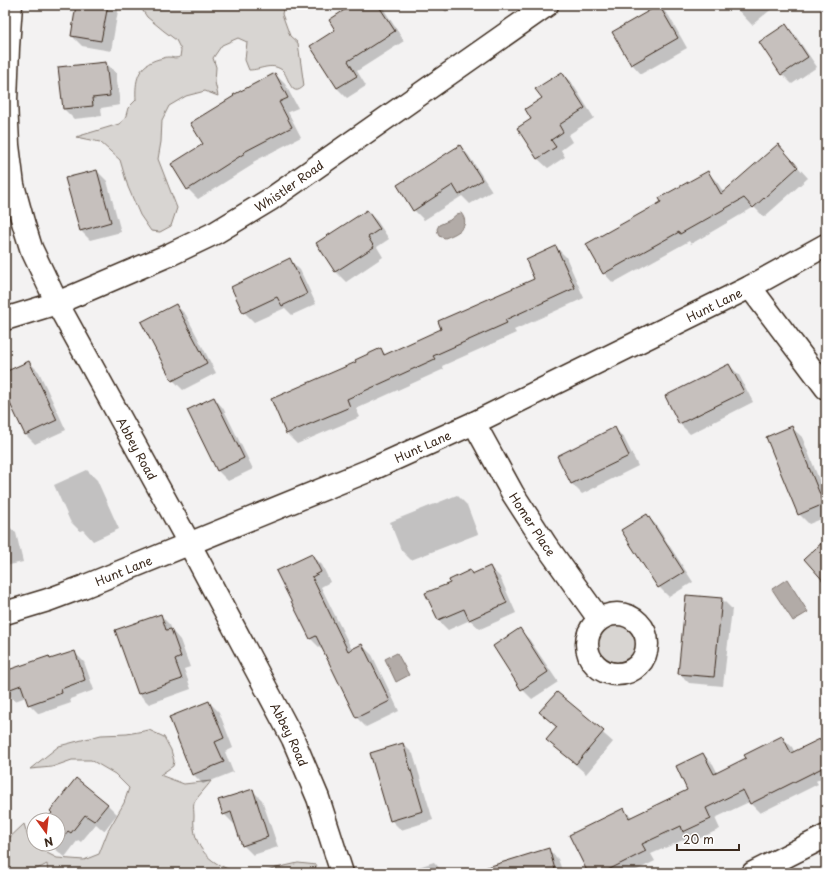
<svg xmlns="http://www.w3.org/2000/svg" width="831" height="878" font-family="'Playpen Sans',sans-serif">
  <rect width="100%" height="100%" fill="#f3f2f2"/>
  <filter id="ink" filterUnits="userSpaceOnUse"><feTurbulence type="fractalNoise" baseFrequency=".025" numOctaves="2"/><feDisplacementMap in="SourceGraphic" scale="8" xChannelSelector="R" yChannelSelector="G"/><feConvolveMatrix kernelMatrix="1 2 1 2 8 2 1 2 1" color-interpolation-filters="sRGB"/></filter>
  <g filter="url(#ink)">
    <g fill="#d8d5d2" stroke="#8a8078">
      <path d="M139 5H297L294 7 283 9 282 14 290 36 298 43 304 86C290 100 289 75 282 70 271 62 261 70 249 70L245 60 247 42 238 38 222 45 213 58 216 67 215 82 218 96 205 91 186 96 169 106 162 120 161 142 158 159 177 208 171 226 160 232 151 231 140 215 128 187 120 160 100 142 76 137 119 124 125 119 128 108 136 100C135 81 137 65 159 59 161 59 165 57 168 57 174 57 173 59 180 57L181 50 176 40 164 31 147 17Z"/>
      <circle cx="617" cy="644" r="30"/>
      <path d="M149 730 164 737 171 750 174 761 173 766 160 775 184 784 211 781C207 787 197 797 194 803 193 807 194 812 194 816 191 848 212 867 242 873H48L47 864C31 873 22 873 5 873V842L24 824 28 837 34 844 41 850 57 858 84 860 99 854 108 831 124 803 129 788 115 774 91 760H72L52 767 30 769 59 746 101 735 127 734Z"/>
      <polygon points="298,863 317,865 312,873 262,873 276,868"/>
    </g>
    <g fill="#b2aba7" stroke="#827770">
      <path d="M461 213C472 227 456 234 445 238L439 236 437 229 439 225 450 220 457 214Z"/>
      <polygon points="787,579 808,612 793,621 772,589"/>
      <polygon points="397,653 409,675 396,682 385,659"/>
    </g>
    <g fill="#0003">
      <polygon points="77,5 119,5 111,51 82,46 72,36"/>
      <polygon points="354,5 381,5 404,41 357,71 366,86 347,98 337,88 311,47 336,31"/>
      <polygon points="439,5 455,5 446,12"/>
      <polygon points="733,5 772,5 774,7 752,25"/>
      <polygon points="659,6 669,16 687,48 641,74 632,64"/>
      <polygon points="785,25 795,35 817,67 792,84 782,74 760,42"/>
      <polygon points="106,63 116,73 120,105 101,108 102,116 74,119 64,109 60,68"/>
      <polygon points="562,73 572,83 594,118 568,135 572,142 561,150 565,157 548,168 538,159 519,128 533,119 543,99"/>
      <polygon points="275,74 285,84 298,108 288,112 301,137 253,162 254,164 198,199 188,189"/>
      <polygon points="826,119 826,126 823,123"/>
      <polygon points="460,146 469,156 492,191 470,204 462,196 424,220 414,210 398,186"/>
      <polygon points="787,155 808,178 764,217 754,207 691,244 689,241 613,283 604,273 663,202 707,172 717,182 724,193"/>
      <polygon points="97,171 107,181 121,232 90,240 80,230"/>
      <polygon points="367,211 377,221 389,239 377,247 383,257 346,282 336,272 317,243"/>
      <polygon points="556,247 566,257 584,298 514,330 516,333 442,366 444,369 356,409 360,417 297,444 287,434 272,399 357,363 381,349 386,355 443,330 536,279"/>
      <polygon points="290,260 300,270 316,304 292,315 285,308 254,322 244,312"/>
      <polygon points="176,305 186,315 216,373 183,390 173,380"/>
      <polygon points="29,362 39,372 66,430 35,444 26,435 5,390 5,374"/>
      <polygon points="729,365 739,375 753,402 690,434 680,424 666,397"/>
      <polygon points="214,398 223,408 253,469 228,481 218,471 188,410"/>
      <polygon points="614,428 624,438 638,466 582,494 572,484 558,456"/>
      <polygon points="792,428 802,437 826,497 826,517 809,524 799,514"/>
      <polygon points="87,470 97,480 119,529 93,541 83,530 80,531 70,521 54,485"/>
      <polygon points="457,495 467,505 478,534 411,560 401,550 390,522"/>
      <polygon points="646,515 656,525 693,582 669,597 659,587"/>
      <polygon points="5,523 16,533 23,562 5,566"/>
      <polygon points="312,555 322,565 330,582 321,587 352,650 362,645 372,655 399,711 366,727 356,717 323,648 321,649 311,639 277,571"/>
      <polygon points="490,567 500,577 516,613 480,629 470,620 448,630 438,620 451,583 470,571 473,575"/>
      <polygon points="722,599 732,609 723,686 689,683 679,673"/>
      <polygon points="160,615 170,625 173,632 180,640 190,667 184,669 191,689 149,704 139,694"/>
      <polygon points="519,630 529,639 558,682 532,699 522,689"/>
      <polygon points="74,652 84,662 94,690 70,699 71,703 39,714 29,704 26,697 15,701 5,691 5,672 49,657 52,660"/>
      <polygon points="557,693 613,742 586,774 548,740 557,728 541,712"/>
      <polygon points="209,702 219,712 233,748 225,752 233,772 203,784 193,774"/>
      <polygon points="826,728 826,775 816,781 818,784 760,813 749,802 715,818 720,829 694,841 690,837 651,854 655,861 631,873 589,873 624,810 632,817 689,790 703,754 713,764 718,774 747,759 782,737 792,747 795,753 823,738 820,731"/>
      <polygon points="403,744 413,754 433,820 401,830 391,820"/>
      <polygon points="252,790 262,800 278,847 253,855 243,845 236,823 234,824 224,814"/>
      <polygon points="107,804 117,814 104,831 96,824 81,842 78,840 65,857 49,844 58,844 58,820 47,820"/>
      <polygon points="549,850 558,859 563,873 491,873"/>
      <polygon points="434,862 442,871 447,870 450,873 409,873 409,870"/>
    </g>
    <g fill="#c6c0bd" stroke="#3b2a1e">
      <polygon points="76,5 108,5 101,41 71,36"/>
      <polygon points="352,5 378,5 395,31 348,61 357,76 337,88 310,46 335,30 329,20"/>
      <polygon points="659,5 678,38 631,65 612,32"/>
      <polygon points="786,24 808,57 781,75 759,42"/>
      <polygon points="106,62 110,96 92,98 93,106 63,109 58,67"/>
      <polygon points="562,72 585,108 559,125 563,132 551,140 556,147 537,159 517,128 531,119 525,109 542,98 535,89"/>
      <polygon points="275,73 288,98 279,102 292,127 244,152 245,153 187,190 171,164 203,144 190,123 234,96 233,95"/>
      <polygon points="778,144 798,167 753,208 744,198 680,234 679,232 603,274 586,244 661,202 659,198 708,171 721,194"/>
      <polygon points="460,145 482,180 459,195 453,185 413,211 397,185"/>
      <polygon points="97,170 111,222 80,231 65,178"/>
      <polygon points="367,210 380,229 368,237 374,247 335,272 316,243"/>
      <polygon points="556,246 575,288 505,320 507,323 433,356 435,359 347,399 350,407 286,434 271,399 356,362 355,360 381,348 384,355 441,329 438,321 534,279 526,260"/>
      <polygon points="290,258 307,294 282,306 277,297 243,313 231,287"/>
      <polygon points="176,304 207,363 172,381 141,322"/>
      <polygon points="29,361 57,420 25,435 5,393 5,372"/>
      <polygon points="729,364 744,392 679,424 665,396"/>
      <polygon points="214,397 244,458 217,471 187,410"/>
      <polygon points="792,426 824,504 798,515 766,437"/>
      <polygon points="615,427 629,456 571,484 557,456"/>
      <polygon points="647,514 684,572 658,588 621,530"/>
      <polygon points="826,539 826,584 804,559"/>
      <polygon points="312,554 321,572 312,577 348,651 362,644 390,701 356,718 316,636 310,639 276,571"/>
      <polygon points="490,566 507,603 469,620 464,609 438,620 425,593 450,583 449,580 470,570 472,574"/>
      <polygon points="686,595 722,598 714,677 678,674"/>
      <polygon points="161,614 166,630 171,629 181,657 175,660 182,679 138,694 115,630"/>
      <polygon points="520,628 548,672 521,690 493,646"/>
      <polygon points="75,651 85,680 61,689 62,693 28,705 21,685 5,691 5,671 49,656 50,659"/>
      <polygon points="557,692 604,731 576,764 546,740 557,727 539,712"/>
      <polygon points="209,701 224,738 215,742 224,762 192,775 169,717"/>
      <polygon points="782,736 791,753 826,736 826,766 750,804 743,790 706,808 711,819 683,832 681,826 642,844 646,851 602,873 588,873 569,835 624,808 629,818 687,790 676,766 703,753 714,774 746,758 744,755"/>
      <polygon points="403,743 423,811 390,821 370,753"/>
      <polygon points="76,778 108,804 94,821 85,815 71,833 68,831 58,843 58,820 46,820 52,813 50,811"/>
      <polygon points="253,789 268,837 242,846 231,812 223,815 218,800"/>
      <polygon points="549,848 556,873 482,873 481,869"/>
    </g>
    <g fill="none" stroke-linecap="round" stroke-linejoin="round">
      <defs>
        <g id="minor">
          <path id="s1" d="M11 5 8 47 6 101 8 145 13 185 23 222 31 248 57 303 189 543 293 739 318 798 342 873"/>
          <polyline points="750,287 826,388"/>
          <path id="s2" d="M5 319 57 303 169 255 215 233 271 199 547 5"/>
          <path id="s3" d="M474 423 513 494 546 545 599 619"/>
          <path id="s4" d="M5 613 48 600 83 587 370 470 474 423 750 287 826 245"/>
          <circle cx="617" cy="644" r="30"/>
        </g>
        <polyline id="tertiary" points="753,873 826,836"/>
      </defs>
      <use href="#minor" stroke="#3b2a1e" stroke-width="25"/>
      <use href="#tertiary" stroke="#3b2a1e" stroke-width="25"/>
      <use href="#minor" stroke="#fff" stroke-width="22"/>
      <use href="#tertiary" stroke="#fff" stroke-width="22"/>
    </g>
  </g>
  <g text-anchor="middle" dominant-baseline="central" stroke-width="4" stroke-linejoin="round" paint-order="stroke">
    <g font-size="12" fill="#3b2a1e" stroke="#fff">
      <text stroke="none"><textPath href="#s2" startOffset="315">Whistler Road</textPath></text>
      <text stroke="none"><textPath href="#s4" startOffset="774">Hunt Lane</textPath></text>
      <text stroke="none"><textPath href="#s4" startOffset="450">Hunt Lane</textPath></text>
      <text stroke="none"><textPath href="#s1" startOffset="473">Abbey Road</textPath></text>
      <text stroke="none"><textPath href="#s3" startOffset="117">Homer Place</textPath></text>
      <text stroke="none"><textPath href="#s4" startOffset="126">Hunt Lane</textPath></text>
      <text stroke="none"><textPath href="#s1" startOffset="797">Abbey Road</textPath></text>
    </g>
  </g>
  <rect width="831" height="878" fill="none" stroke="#fff" stroke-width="20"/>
  <rect x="10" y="10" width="811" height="858" fill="none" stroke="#3b2a1e" stroke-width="1.5" filter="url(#ink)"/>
  <g transform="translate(46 832) rotate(165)"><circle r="19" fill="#ffffff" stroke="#b1aaa5"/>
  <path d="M0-3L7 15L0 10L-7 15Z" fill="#c8321e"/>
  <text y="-6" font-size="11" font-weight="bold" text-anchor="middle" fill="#3b2a1e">N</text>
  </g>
  <path d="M677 844v6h62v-6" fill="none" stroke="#3b2a1e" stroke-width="2"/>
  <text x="683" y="844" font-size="12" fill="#3b2a1e" stroke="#ffffff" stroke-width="3" paint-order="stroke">20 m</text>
</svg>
